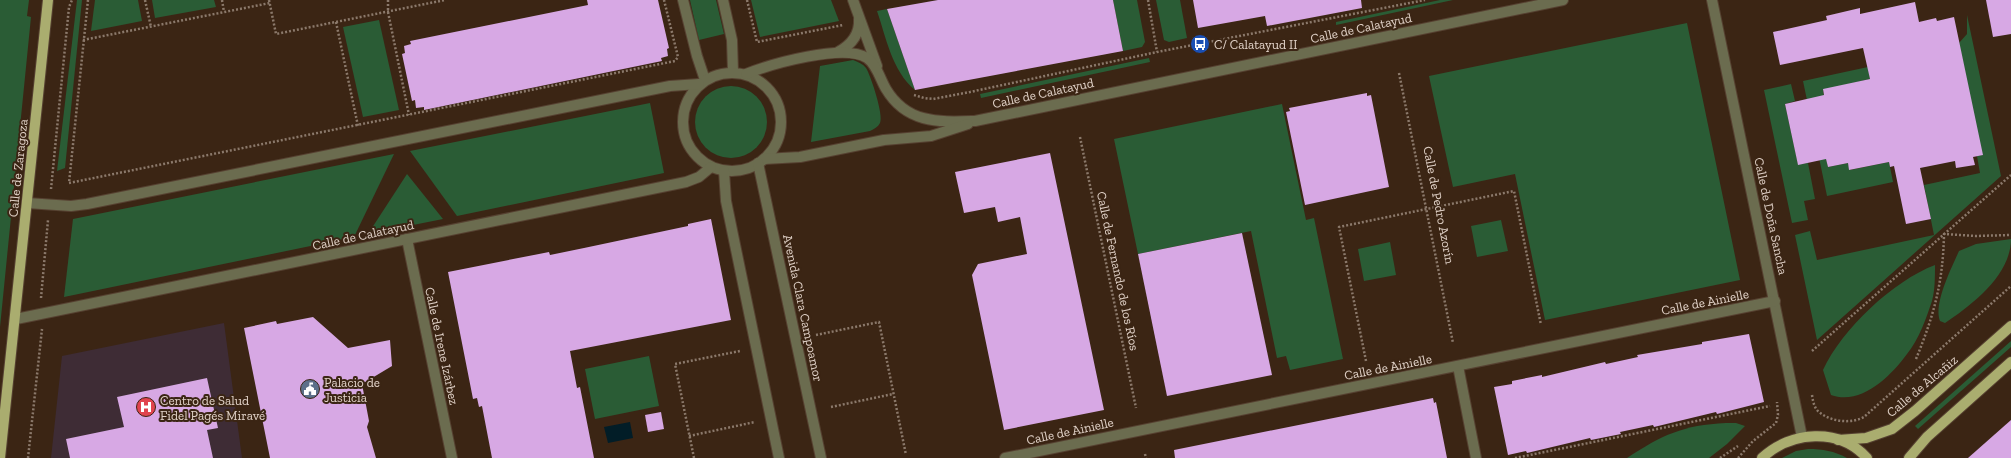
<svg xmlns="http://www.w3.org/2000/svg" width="2011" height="458" font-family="'Zilla Slab',serif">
  <rect width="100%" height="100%" fill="#3b2514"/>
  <polygon fill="#3e2c35" points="224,323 242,458 51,458 62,356"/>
  <g fill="#2a5c35">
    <polygon points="0,0 29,0 27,16 31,17 0,327"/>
    <polygon points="77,0 82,0 65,168 57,171"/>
    <polygon points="95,0 138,0 142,21 91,31"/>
    <polygon points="152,0 214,0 216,7 155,18"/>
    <polygon points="690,0 716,0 724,34 699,40"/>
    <polygon points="751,0 831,0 839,21 760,37"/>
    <polygon points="1113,0 1137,0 1145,42 1142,47 1123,51"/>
    <polygon points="1156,0 1180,0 1187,38 1169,42 1164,40"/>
    <polygon points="1440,0 1453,0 1336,25 1336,22"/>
    <path d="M887 9 915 90C892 71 886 37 877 11Z"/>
    <polygon points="1967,15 2001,176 1817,340 1795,235 1810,231 1817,260 1934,235 1924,185 1980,173 1977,156 1982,155 1959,43 1967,34"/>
    <polygon points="379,20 399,110 363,117 343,27"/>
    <polygon points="1687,23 1740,280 1545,320 1515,174 1453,187 1429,76"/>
    <polygon points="1149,58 1150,62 981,98 980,94"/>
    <path d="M853 60C858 62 863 64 866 68 871 76 884 116 880 123 878 127 874 129 870 131L811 142 820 66Z"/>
    <polygon points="1868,67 1870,79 1823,90 1825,103 1824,149 1828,167 1848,163 1850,170 1889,162 1893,182 1827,196 1803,81"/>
    <polygon points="1791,84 1795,101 1785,104 1798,164 1808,163 1815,199 1804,201 1808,220 1792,223 1764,90"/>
    <circle cx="731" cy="122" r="36"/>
    <polygon points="650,103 664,173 457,216 410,151"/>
    <polygon points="1282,104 1306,220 1314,218 1343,359 1290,370 1286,356 1277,358 1251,231 1138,254 1114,139"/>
    <polygon points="394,154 354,237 64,297 73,219"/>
    <polygon points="407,174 443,219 368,234"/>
    <polygon points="1501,220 1508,251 1477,257 1471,226"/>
    <path d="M2011 239C2011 275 1972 305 1945 323L1940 321C1933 304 1952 267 1959 251L1976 244Z"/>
    <polygon points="1390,242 1396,275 1364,281 1358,249"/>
    <path d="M1935 265C1935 277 1935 290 1932 301 1926 319 1919 339 1907 354 1891 376 1861 406 1831 395L1823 370C1842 329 1893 281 1935 265Z"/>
    <polygon points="2011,341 2011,347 1918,429 1915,426"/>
    <polygon points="649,356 659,406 595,419 585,369"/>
    <path d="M1726 423H1736L1745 426 1727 444 1709 458H1627C1662 435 1683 425 1726 423Z"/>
    <path d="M1808 449C1823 449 1834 451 1847 458H1782L1796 451Z"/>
  </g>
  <polygon fill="#021d27" points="630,422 633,438 608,443 604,427"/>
  <g fill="#d7a8e4">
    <polygon points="587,0 658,0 669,48 667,49 668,56 661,58 662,61 424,110 424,107 416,108 415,100 412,101 402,54 405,53 404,46 411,44 410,41 588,5"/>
    <polygon points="938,0 1113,0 1123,51 915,90 887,9"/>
    <polygon points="1193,0 1361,0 1362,8 1267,26 1265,16 1198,28"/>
    <polygon points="1986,0 2011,0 2011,34 1993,37"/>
    <polygon points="1915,2 1919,22 1936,18 1937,21 1954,17 1983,155 1973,157 1975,165 1956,168 1955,161 1920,168 1931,219 1906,224 1894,166 1890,167 1889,162 1849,170 1848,163 1828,167 1826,159 1798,165 1785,104 1824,95 1823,89 1870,79 1863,48 1780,65 1773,32 1827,20 1826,16 1860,8 1860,14"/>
    <polygon points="1367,93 1367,96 1371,95 1389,187 1305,205 1286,112 1290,111 1289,108"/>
    <polygon points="1050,153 1104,410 1004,430 972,275 978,264 1027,254 1020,217 998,222 995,207 964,213 955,172"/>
    <polygon points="711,219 731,320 570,351 577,388 580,387 594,458 492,458 482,406 479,407 477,398 473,399 448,272 549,252 550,255 584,248 688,226 688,224"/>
    <polygon points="1242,233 1272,375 1167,396 1138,254"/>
    <polygon points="313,317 348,348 390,340 392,366 362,384 369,421 367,427 376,458 270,458 244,328 276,321 277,324"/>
    <polygon points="1749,334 1764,402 1717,414 1716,412 1654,427 1653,425 1620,432 1621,434 1591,440 1590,438 1527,453 1526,451 1508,455 1494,387 1512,384 1512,381 1542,375 1542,377 1605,362 1606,364 1638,357 1637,355 1702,344 1702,342"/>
    <polygon points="207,378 218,428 207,430 213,458 70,458 66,439 124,427 117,397"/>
    <polygon points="1433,398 1434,403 1436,402 1447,458 1175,458 1174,450"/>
    <polygon points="661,412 664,429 648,432 645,415"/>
    <polygon points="2011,420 2011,458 1968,458"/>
  </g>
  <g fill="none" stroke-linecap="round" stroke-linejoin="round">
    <defs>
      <g id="minor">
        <polyline points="683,0 697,56 705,80"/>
        <polyline points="723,0 732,40 733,72"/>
        <polyline points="853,0 877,66"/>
        <polyline points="1712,0 1802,437"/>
        <path d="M838 52C851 45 860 35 859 19"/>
        <circle cx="732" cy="122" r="49"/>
        <path d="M746 74C771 64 844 43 867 58 877 65 880 79 886 89 907 124 939 122 975 121L1563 0"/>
        <polyline points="764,159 800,157 884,140 931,136 968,124"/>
        <polyline points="758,163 821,458"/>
        <polyline points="724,171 726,201 779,458"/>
        <polyline points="27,203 71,206 87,204 670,86 699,84"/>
        <polyline points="407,239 452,458"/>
        <polyline points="16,319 686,182 699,177 711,167"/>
        <polyline points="1458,366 1476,458"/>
        <polyline points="1005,458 1775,301"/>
      </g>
      <g id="major">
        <polyline points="1838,440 1866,438 1892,429 1915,411 2011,326"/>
        <polyline points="0,458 48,0"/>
        <path d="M1762 458C1791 431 1839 427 1867 458"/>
        <polyline points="1909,458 1927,437 2011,362"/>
      </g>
    </defs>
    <use href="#minor" stroke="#564131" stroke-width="12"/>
    <use href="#major" stroke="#564131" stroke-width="12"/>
    <g stroke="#8b796b" stroke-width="2.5" stroke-dasharray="2 2" stroke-linecap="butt">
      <polyline points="88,0 69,183 675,61 678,57 664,0"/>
      <polyline points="145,0 151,27"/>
      <polyline points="222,0 224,12"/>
      <polyline points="269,0 276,34 445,0"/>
      <polyline points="388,0 388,12 409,115"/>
      <polyline points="747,0 757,42 843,25"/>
      <polyline points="1148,0 1157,52"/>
      <polyline points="336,22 358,126"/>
      <polyline points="83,40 270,3"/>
      <polyline points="1399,73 1453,343"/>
      <polyline points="914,95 924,98 933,99 970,92 1157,52 1425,0"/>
      <polyline points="1080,137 1136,408"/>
      <polyline points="51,189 69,7 72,0"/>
      <polyline points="41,298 48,220"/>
      <polyline points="816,335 879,322 906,455"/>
      <polyline points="1812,351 2011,175"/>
      <path d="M1916 359C1934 315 1943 283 1944 234L1975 236 2011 235"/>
      <polyline points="1366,361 1339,227 1514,191 1541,325"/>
      <path d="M1812 395C1813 401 1814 408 1819 412 1831 422 1851 424 1864 417L2011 286"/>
      <polyline points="831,407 893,394"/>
      <polyline points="689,436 755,422"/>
      <polyline points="1145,454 1146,458"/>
      <polyline points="28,458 42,329"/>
      <polyline points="694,458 675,364 740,351"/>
      <polyline points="1515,458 1770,406"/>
      <polyline points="1720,458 1738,446"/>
      <polyline points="1738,458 1753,441 1776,423 1778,415 1777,402"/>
    </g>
    <use href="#minor" stroke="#6b6c4f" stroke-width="10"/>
    <use href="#major" stroke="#aaad6f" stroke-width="10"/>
  </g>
  <defs>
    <symbol id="bus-disc" viewBox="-11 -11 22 22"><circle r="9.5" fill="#1a4fb4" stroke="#3b2514"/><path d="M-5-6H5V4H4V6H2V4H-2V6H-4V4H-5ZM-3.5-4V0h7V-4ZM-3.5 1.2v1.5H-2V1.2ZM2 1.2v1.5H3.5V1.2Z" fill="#fff"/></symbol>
    <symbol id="civic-disc" viewBox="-11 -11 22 22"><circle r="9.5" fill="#5c6f8a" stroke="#3b2514"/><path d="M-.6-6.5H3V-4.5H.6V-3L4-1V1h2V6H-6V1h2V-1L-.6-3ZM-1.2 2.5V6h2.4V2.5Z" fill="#fff"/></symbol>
    <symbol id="hospital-disc" viewBox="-11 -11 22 22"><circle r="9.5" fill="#e0444e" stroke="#3b2514"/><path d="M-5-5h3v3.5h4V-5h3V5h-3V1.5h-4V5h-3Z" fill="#fff"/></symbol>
  </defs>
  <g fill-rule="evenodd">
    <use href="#bus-disc" x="1189" y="33" width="22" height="22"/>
    <use href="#civic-disc" x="299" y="378" width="22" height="22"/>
    <use href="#hospital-disc" x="135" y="396" width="22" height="22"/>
  </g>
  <g text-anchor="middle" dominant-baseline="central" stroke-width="4" stroke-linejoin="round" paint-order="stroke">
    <g font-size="13" fill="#e2d3c9" stroke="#3b2514">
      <text transform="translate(1361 28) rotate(-12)">Calle de Calatayud</text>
      <text transform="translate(1043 93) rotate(-12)">Calle de Calatayud</text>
      <text transform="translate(18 168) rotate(-84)">Calle de Zaragoza</text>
      <text transform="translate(1439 205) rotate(79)">Calle de Pedro Azorín</text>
      <text transform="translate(1771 216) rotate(78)">Calle de Doña Sancha</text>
      <text transform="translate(363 235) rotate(-12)">Calle de Calatayud</text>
      <text transform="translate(1118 271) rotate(78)">Calle de Fernando de los Ríos</text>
      <text transform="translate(1705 302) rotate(-11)">Calle de Ainielle</text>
      <text transform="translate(803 308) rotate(78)">Avenida Clara Campoamor</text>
      <text transform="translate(442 346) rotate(78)">Calle de Irene Izárbez</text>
      <text transform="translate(1388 367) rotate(-11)">Calle de Ainielle</text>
      <text transform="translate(1922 386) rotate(-40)">Calle de Alcañiz</text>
      <text transform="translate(1070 431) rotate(-12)">Calle de Ainielle</text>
    </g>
    <g font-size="13" fill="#e2d3c9" stroke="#3b2514" text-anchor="start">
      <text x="1214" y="44">C/ Calatayud II</text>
      <text x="324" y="382">Palacio de<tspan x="324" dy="15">Justicia</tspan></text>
      <text x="160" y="400">Centro de Salud<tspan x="160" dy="15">Fidel Pagés Miravé</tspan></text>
    </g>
  </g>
</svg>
